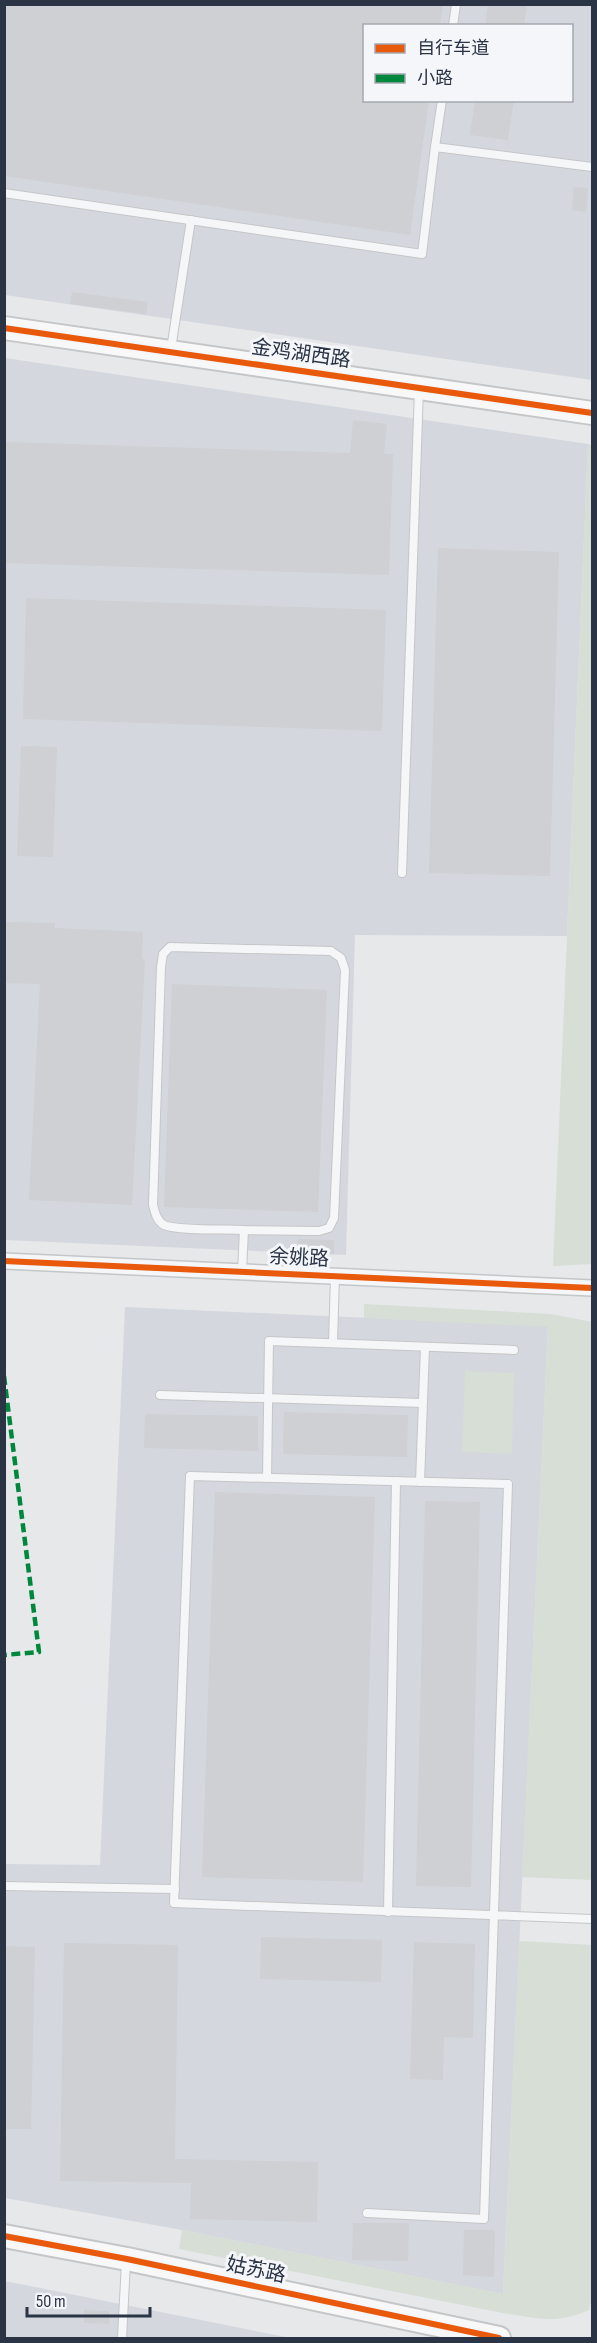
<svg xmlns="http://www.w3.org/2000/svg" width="597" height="2343" font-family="'Sofia Sans Condensed','Noto Sans SC',sans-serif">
  <rect width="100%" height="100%" fill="#e6e8ea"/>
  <g fill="#d4d7dd" fill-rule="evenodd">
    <path d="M5 5H592V380L5 295ZM364 26H572V100H364Z"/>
    <polygon points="5,358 588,444 567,936 355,935 346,1255 5,1240"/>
    <polygon points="125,1307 548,1326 503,2294 182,2230 5,2198 4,1864 100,1865"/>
    <polygon points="5,2281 291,2338 5,2338"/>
  </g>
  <g fill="#d6ded6">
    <polygon points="588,444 592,445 592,1264 553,1266"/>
    <polygon points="364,1304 551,1314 592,1322 592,1880 522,1877 548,1327 364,1318"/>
    <polygon points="465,1371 514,1373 512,1454 462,1452"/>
    <path d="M519 1941 592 1945V2298L589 2310C555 2325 538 2318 503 2313L179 2249 182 2230 503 2294Z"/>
  </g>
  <g fill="#ced0d3">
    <polygon points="4,4 443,4 440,26 364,26 364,100 429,100 410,235 4,176"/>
    <polygon points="488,4 527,4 524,26 485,26"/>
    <polygon points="475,100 514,100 508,140 470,135"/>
    <polygon points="574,187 588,188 586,212 572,210"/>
    <polygon points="72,292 148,302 146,314 70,304"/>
    <polygon points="353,420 387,424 384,454 393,454 389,575 4,563 6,442 350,453"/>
    <polygon points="438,548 559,552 550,876 429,873"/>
    <polygon points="26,598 386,610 382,731 23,719"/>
    <polygon points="21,746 57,747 53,857 17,856"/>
    <polygon points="4,922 55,923 55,928 143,932 142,959 145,959 132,1205 29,1200 40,984 4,983"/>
    <polygon points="172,984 327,990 318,1212 164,1207"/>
    <polygon points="298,1239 334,1240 334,1254 297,1252"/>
    <polygon points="284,1412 408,1415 407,1457 283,1454"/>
    <polygon points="145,1414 258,1416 258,1451 144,1448"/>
    <polygon points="215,1492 375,1497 363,1882 202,1877"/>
    <polygon points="425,1501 480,1502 471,1887 416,1886"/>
    <polygon points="261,1937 382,1940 381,1982 260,1979"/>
    <polygon points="414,1942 475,1944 473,2038 444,2037 443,2080 410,2079"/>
    <polygon points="64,1943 178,1945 175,2159 318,2162 317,2222 190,2219 191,2183 60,2181"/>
    <polygon points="4,1946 35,1947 31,2129 4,2129"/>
    <polygon points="353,2223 409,2223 408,2261 352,2260"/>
    <polygon points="464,2230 495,2230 494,2277 463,2275"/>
    <polygon points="84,2310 109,2311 109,2324 84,2323"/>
  </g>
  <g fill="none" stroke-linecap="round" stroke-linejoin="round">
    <defs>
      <g id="lane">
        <polyline points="453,26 456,4"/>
        <polyline points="435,147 442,100"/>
        <polyline points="4,193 422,254 435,147 592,167"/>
        <polyline points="171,349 191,220"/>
        <polyline points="402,873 419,389"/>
        <path d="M242 1272 244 1230 319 1231 329 1228 334 1218 345 970 341 958 331 951 170 947 163 954 161 967 153 1205C155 1213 157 1221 164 1225 178 1231 227 1229 244 1230"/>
        <polyline points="333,1343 335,1276"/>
        <polyline points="160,1395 423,1403"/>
        <polyline points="267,1478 269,1341 514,1350"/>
        <polyline points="420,1482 425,1347"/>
        <polyline points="4,1886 175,1889"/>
        <polyline points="388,1912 396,1481"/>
        <path d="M367 2213 484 2219C492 1974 500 1729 508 1484L190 1476 174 1903C314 1909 453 1914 592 1919"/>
        <polyline points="122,2338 126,2262"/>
      </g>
      <polyline id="street" points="4,1261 592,1288"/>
      <g id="secondary">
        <polyline points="4,328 592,413"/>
        <polyline points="4,2236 127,2259 499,2338"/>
      </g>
    </defs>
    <use href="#lane" stroke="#c4c6c8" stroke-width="10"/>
    <use href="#street" stroke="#c4c6c8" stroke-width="18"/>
    <use href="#secondary" stroke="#c4c6c8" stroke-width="26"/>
    <use href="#lane" stroke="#f5f6f7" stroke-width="8"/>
    <use href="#street" stroke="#f5f6f7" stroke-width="15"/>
    <use href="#secondary" stroke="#f8f8f8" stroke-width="22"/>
    <polyline stroke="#00873e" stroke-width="4.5" stroke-dasharray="9 4.5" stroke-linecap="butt" points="4,1376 39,1652 4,1655"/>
    <defs>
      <g id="cycleway">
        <polyline points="4,328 592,413"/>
        <polyline points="4,1261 592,1288"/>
        <polyline points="4,2236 127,2259 499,2338"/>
      </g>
    </defs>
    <use href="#cycleway" stroke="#f4f6f9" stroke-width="10"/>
    <use href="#cycleway" stroke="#e8590c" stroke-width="6"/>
  </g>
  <g text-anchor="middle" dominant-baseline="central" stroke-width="6" stroke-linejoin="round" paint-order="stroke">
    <g font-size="20" fill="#2b3445" stroke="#f4f6f9">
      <text transform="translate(301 354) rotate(8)">金鸡湖西路</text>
      <text transform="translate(299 1258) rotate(3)">余姚路</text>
      <text transform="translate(256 2270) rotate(12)">姑苏路</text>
    </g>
  </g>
  <rect width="597" height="2343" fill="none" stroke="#2b3445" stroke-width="12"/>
  <rect x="363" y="24" width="210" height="78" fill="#f4f6f9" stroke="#a4a8b1" stroke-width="1.5"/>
  <rect x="375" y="44" width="30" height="9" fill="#e8590c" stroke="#a4a8b1" stroke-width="1.5"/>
  <text x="417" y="54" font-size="18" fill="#2b3445">自行车道</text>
  <rect x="375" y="74" width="30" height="9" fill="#00873e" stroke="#a4a8b1" stroke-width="1.5"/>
  <text x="417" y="84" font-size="18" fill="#2b3445">小路</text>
  <path d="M27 2307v9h123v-9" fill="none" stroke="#2b3445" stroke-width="3"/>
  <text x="36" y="2307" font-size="18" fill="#2b3445" stroke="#f4f6f9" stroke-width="4.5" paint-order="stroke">50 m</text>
</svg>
